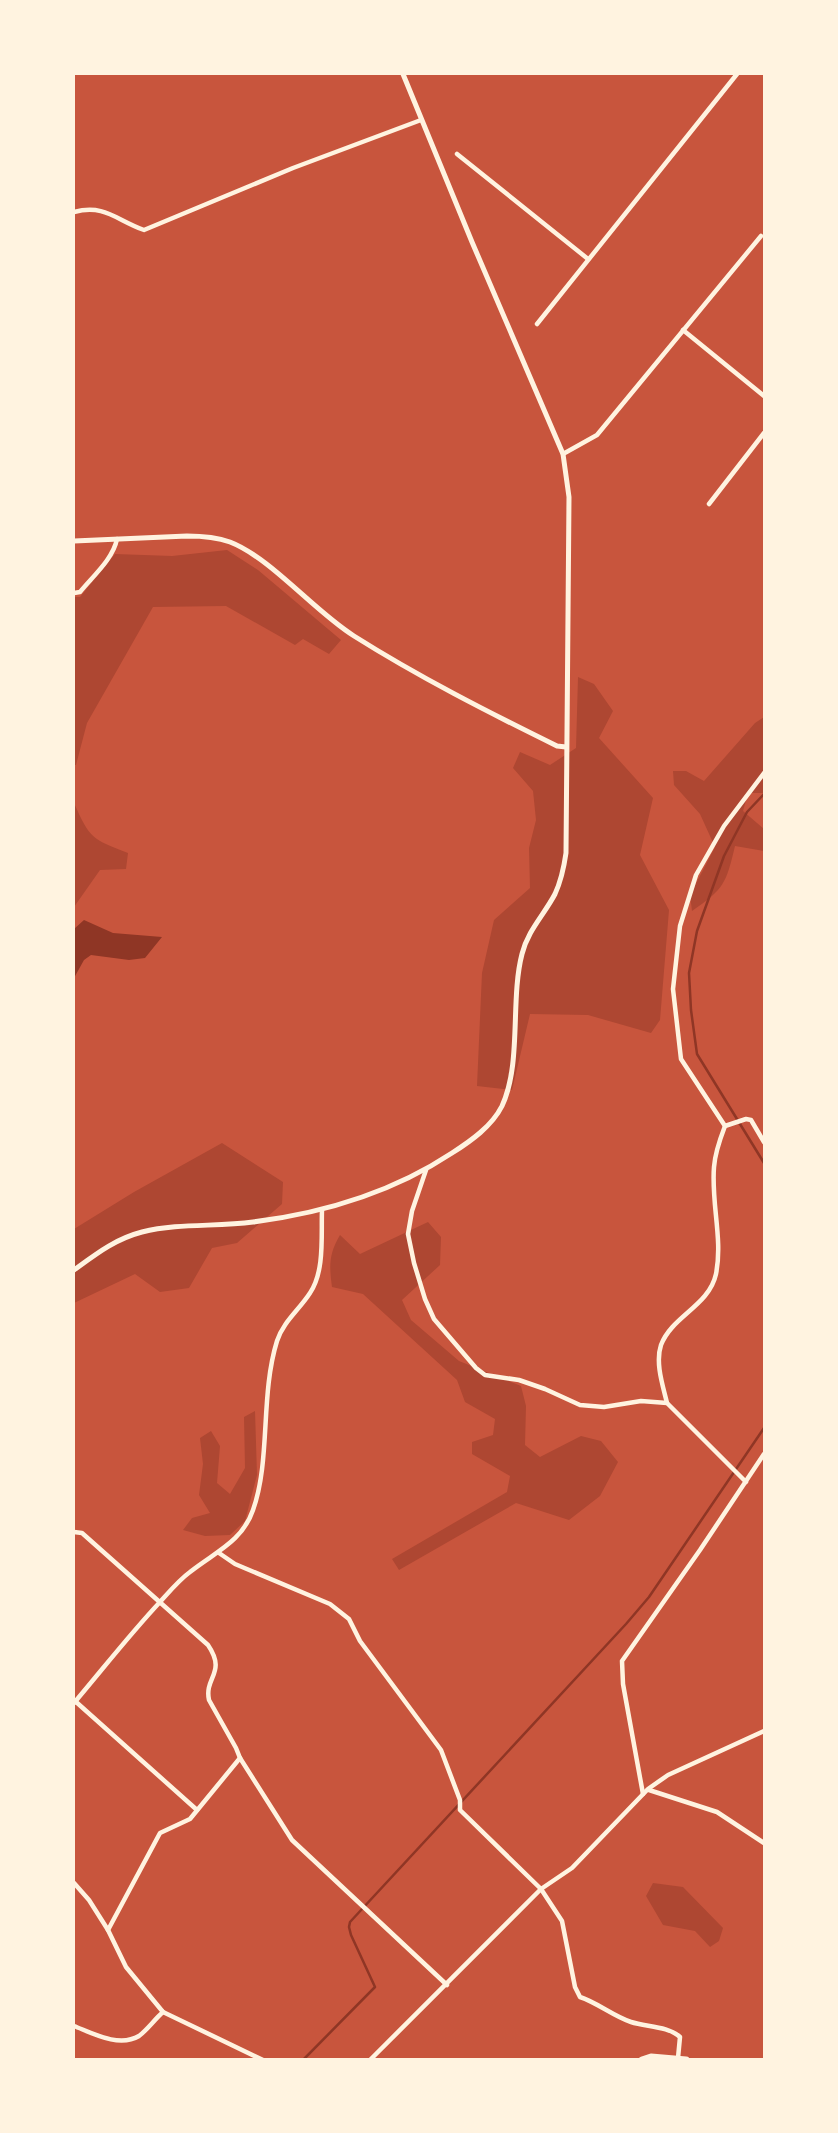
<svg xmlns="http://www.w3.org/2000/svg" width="838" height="2133" font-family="Jost,sans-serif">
  <rect width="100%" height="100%" fill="#c8553d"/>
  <g fill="#ae4732">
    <polygon points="227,550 258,570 341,640 329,654 303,639 295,645 226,606 153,607 87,723 76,765 74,765 74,597 80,597 115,554 172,556"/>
    <polygon points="578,677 594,684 613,711 599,738 653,798 640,855 669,910 660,1020 651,1033 588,1015 530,1014 512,1090 477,1086 482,973 494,920 530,888 529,848 536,820 533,791 513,768 520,752 550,765 576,748"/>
    <path d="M764 717V793H748L743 811 764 829V851L735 846C726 884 724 889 692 911L690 895 715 847 700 814 674 785 673 771H686L704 781 755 723Z"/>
    <path d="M74 803C90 839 92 839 128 853L126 869 100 870 74 907Z"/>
    <polygon points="222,1143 283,1182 282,1204 237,1243 212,1248 189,1288 160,1292 135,1274 74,1303 74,1229 134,1192"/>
    <path d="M428 1222 441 1237 440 1265 402 1300 411 1320 459 1361 521 1386 526 1406 525 1445 540 1457 581 1436 601 1441 618 1462 600 1496 569 1520 516 1503 399 1570 392 1559 507 1492 510 1476 472 1454V1442L493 1435 495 1419 465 1402 457 1380 363 1294 332 1287C329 1265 329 1254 340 1235L360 1254Z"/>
    <polygon points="255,1411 257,1475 245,1521 230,1535 205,1536 183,1530 192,1518 210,1513 199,1495 203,1464 200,1438 211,1431 220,1446 217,1483 230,1494 245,1468 244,1417"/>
    <polygon points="653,1883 683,1887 723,1928 719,1941 710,1947 695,1931 663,1925 646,1896"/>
  </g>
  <polygon fill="#8f3625" points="84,920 113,933 162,937 145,958 129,960 91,955 84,960 74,978 74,929"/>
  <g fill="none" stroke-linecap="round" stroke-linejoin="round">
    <g stroke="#8f3625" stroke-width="2.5">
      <polyline points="764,794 747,812 724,856 697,931 689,973 691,1010 697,1054 764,1163"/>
      <polyline points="303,2060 375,1987 351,1935 349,1927 350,1922 626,1624 649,1597 764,1428"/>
    </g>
    <g stroke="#fff3e0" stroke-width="4.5">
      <polyline points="457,154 588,259"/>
      <path d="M74 212C105 204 116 220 144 230L293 168 421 120"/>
      <polyline points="537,324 737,74"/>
      <polyline points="683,330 764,396"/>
      <polyline points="563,454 597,435 761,236"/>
      <polyline points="709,504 764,433"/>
      <path d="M74 593 80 592C93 576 113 559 117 539"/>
      <polyline points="725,1126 681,1059 673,989 680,926 696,875 724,826 764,773"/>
      <polyline points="426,1170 412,1211 408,1234 414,1263 425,1299 434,1319 476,1368 485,1375 519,1380 545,1389 580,1405 604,1407 641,1401 667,1403 746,1482"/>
      <path d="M667 1403C663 1386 655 1363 661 1345 672 1316 709 1306 716 1274 723 1239 711 1203 714 1167 715 1153 720 1139 725 1126L746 1119 751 1120 764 1142"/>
      <path d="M74 1532 82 1533 208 1645C227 1673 204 1677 209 1700L236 1748 240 1758 292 1840 447 1985"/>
      <path d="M219 1553 235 1564 330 1604 349 1619 360 1641 441 1750 460 1800V1810L541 1889 562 1921 575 1987 580 1997C598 2003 613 2016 631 2022 647 2027 668 2026 680 2037L678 2058"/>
      <polyline points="75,1701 197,1810"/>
      <path d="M74 1703C102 1670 130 1634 160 1602 169 1592 179 1580 190 1572 215 1552 242 1542 253 1510 271 1459 260 1396 277 1341 283 1322 299 1310 310 1293 325 1271 321 1235 322 1210"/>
      <polyline points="649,1790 717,1812 764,1843"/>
      <polyline points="643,1794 623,1684 622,1661 700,1550 764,1454"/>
      <polyline points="74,1883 89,1900 108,1930 126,1967 163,2012 263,2060"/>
      <polyline points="108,1930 160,1833 190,1819 240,1758"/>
      <path d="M74 2026C92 2033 119 2048 139 2036 147 2030 155 2019 163 2012"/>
      <polyline points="370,2060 541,1889 572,1868 648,1789 668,1775 764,1731"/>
    </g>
    <g stroke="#fff3e0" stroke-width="5">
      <path d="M74 541 187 536C202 536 216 537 230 542 271 558 314 611 354 636 419 677 488 712 557 746L566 747"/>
      <path d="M74 1270C96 1254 115 1239 142 1232 179 1223 216 1227 253 1222 324 1213 393 1192 452 1153 471 1141 492 1126 502 1106 522 1063 510 1000 522 954 528 930 544 915 555 894 561 881 564 867 566 853L569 497 563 454 472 242 403 74"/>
    </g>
    <polyline stroke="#fff3e0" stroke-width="7" points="642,2060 651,2057 686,2060"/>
  </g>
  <rect width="838" height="2133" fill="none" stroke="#fff3e0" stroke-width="150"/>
</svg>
